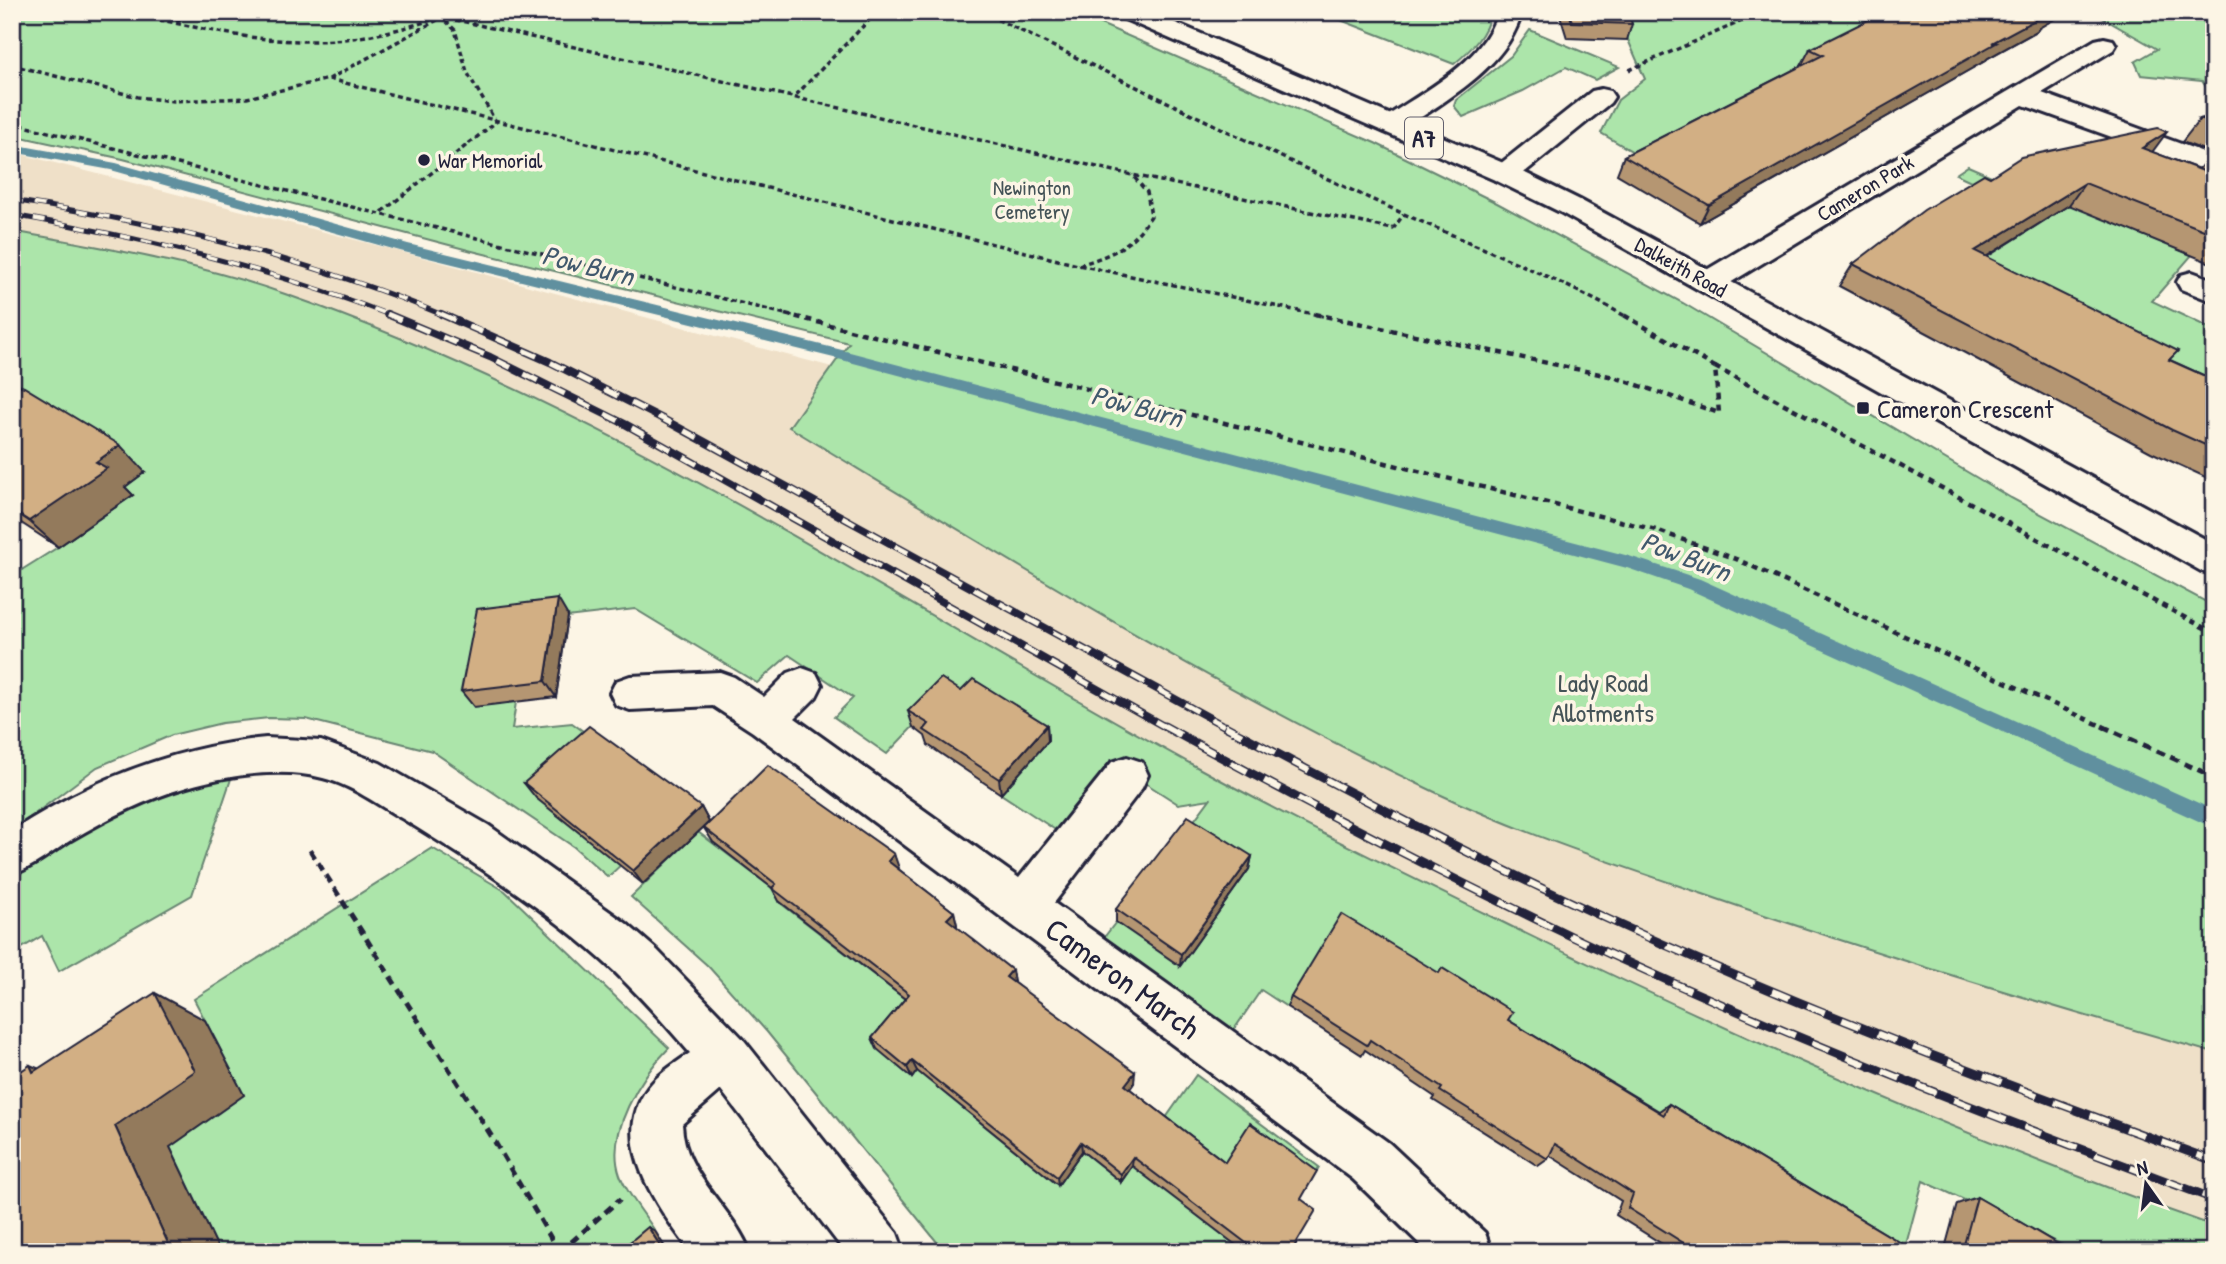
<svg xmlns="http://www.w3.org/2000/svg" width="2226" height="1264" font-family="'Patrick Hand',sans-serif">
  <rect width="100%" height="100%" fill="#fcf5e5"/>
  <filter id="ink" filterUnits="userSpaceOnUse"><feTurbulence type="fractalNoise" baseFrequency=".0143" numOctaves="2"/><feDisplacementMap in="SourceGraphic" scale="14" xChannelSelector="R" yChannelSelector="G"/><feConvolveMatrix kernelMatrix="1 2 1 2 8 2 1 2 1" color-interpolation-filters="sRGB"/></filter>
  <g filter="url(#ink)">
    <polygon fill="#efe0c8" points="12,152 391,249 832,367 790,427 1441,796 1558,843 1856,947 2214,1053 2214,1252 2078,1252 1222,797 1178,804 1050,724 12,260"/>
    <g fill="#ace5aa" stroke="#678472" stroke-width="2">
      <path d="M12 12H1073L1375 143 1497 203 1683 303 2011 498 2214 606V1053C2042 1004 1872 953 1703 894 1615 864 1524 834 1439 794 1213 688 1002 556 789 427L849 343 472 251 123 159 12 135Z"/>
      <path d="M1320 12H1491C1486 35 1472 49 1454 64Z"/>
      <polygon points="1616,12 1929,12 1671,174 1601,133 1618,100 1645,79"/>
      <polygon points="2092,12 2214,12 2214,98 2202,81 2141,75 2135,62 2157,49"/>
      <polygon points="1530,30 1619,67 1595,80 1566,67 1523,91 1463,117 1454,106 1456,100 1511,56"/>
      <polygon points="1968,166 2012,185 2015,182 2192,255 2152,301 2214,330 2214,412 1949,283 1984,187 1956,174"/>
      <path d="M12 231C104 248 198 263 285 294 609 407 894 601 1193 765 1289 818 1388 866 1486 914 1723 1031 1965 1139 2214 1226V1252H2078L1923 1181 1904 1252H1879L1336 926 1287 1007 1261 990 1233 1031 1102 940 1116 922 1180 965 1249 869 1187 830 1210 799 1178 804 1111 761 1057 831 1001 794 944 694 887 754 834 717 853 698 789 655 757 683 635 609 489 626 474 706 516 702 512 729 572 723 685 805 608 877 574 847 432 751 306 719 269 718 222 723 172 735 97 767 12 831V576L58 547 12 400Z"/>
      <polygon points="232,776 192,895 59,971 42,936 12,954 12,878 86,829 167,790"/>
      <polygon points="698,832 767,884 778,874 779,902 914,1006 932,1053 979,1121 1058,1185 1082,1151 1121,1182 1196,1075 1319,1167 1312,1179 1196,1214 1237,1246 1233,1252 945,1252 767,1032 708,966 631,897"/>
      <path d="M432 848 505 891 669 1048C641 1076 605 1133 620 1175 627 1194 644 1213 655 1231L630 1252H220L170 1147 244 1095 194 999Z"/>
    </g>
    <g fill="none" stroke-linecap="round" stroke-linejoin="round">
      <polygon fill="#60909f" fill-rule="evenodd" points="12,144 116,163 408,244 842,350 1629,556 1700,579 2214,810 2214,828 1688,589 1627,568 842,360 400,251 111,170 12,152"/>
      <defs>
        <g id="minor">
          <path d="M1498 12H1522C1507 68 1446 99 1401 131L1392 133 1383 131 1379 125 1383 119C1424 91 1483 63 1498 12Z"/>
          <polygon points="2104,38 2113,40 2116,45 2113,50 2042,93 2214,156 2214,174 2023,105 1720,289 1709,292 1698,289 1694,282 1698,275 2095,40"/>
          <polygon points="1601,89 1610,91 1614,97 1610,103 1515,180 1505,182 1495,180 1491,174 1495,168 1592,91"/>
          <polygon points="2192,272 2214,280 2214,302 2181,289 2177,282 2181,275"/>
          <polygon points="802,668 816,673 822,685 816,697 795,718 1019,878 1112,762 1127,757 1142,762 1148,775 1142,788 1054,903 1389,1143 1485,1233 1492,1252 1428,1252 1353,1179 753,732 713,706 630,710 616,705 610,693 616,681 630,676 720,672 734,677 764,697 788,673"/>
          <path d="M266 738 321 741 380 763 488 825 627 924 657 950 743 1039 897 1233 904 1252H845L721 1090 682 1124C684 1176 732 1206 750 1252H691C658 1208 608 1142 648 1088 658 1074 676 1063 690 1053 666 1025 641 997 614 971 554 915 474 862 403 819 378 805 352 785 323 778 281 767 228 775 187 787 146 799 108 818 71 840 52 852 34 867 12 875V831C90 780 174 747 266 738Z"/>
        </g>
        <polygon id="major" points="1117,12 1150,12 1515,168 1580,200 2214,544 2214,575 2201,571 1560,212 1495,180 1120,17"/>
      </defs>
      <use href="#minor" stroke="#22223b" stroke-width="6"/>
      <use href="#major" stroke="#22223b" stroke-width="6"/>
      <g stroke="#22223b" stroke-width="3.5" stroke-dasharray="5 3.5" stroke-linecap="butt">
        <path d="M126 12C243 38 312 58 431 20"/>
        <polyline points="422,12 1132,175 1393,229 1404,214"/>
        <path d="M982 12C1122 79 1262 150 1404 214 1478 247 1554 276 1625 316"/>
        <polyline points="176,22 189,12"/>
        <polyline points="12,65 138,97 173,101 247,98 329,79 441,18"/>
        <polyline points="1629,70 1763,12"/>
        <polyline points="329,79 1078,265 1323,316"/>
        <polyline points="796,95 877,12"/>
        <polyline points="12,123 793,316"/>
        <polyline points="382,212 496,122 467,72 455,30 442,17 448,12"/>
        <path d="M1079 265C1114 254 1130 247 1151 216L1147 192 1132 175"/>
      </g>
      <g stroke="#22223b" stroke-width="4.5" stroke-dasharray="6 5" stroke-linecap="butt">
        <polyline points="785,314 1656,530 1736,559 2106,728"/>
        <polyline points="1315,314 1614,377 1719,413 1715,367 1622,314"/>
        <polyline points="1715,367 2214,633"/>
      </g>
      <g stroke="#22223b" stroke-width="5" stroke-dasharray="9 6" stroke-linecap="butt">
        <polyline points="2102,726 2214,777"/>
        <polyline points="310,850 492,1137 559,1252"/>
        <polyline points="560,1252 620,1199"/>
      </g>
      <use href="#minor" fill="#fcf5e5" fill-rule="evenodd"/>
      <use href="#major" fill="#fcf5e5" fill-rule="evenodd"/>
      <defs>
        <g id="rail-far2">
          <path d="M12 200C160 223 307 258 445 316"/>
          <path d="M12 215C142 237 269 268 392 316"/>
        </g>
        <g id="rail-far1">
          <polyline points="387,314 490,357 625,424 1167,728"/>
          <polyline points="441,314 550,362 663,419 1228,728"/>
        </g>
        <g id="rail">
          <path d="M1164 726C1297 799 1433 870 1571 936 1780 1035 1997 1118 2214 1199"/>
          <path d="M1225 726C1356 796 1488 865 1623 926 1816 1014 2015 1088 2214 1161"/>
        </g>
      </defs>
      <use href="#rail-far2" stroke="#22223b" stroke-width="5"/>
      <use href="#rail-far1" stroke="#22223b" stroke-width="8"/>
      <use href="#rail" stroke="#22223b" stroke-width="9"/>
      <use href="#rail-far2" stroke="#fcf5e5" stroke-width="3.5" stroke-dasharray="11" stroke-linecap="butt"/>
      <use href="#rail-far1" stroke="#fcf5e5" stroke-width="5" stroke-dasharray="15" stroke-linecap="butt"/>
      <use href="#rail" stroke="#fcf5e5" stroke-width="6" stroke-dasharray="19" stroke-linecap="butt"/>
    </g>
    <g fill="#b59672" stroke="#22223b" stroke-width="2">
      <polygon points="1559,12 1628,12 1632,24 1627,40 1567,38"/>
      <polygon points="2054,19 2039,28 2037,31 1988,58 1985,61 1700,223 1617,174 1624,156 1801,66 1810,49"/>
      <polygon points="2214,116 2213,264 2069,205 1987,257 2170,360 2214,380 2214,481 2151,452 1839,286 1853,264 1990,177 2152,152 2199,169 2212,153 2182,142 2200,119"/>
      <polygon points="12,383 145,472 125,487 133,495 58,547 12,517"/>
      <polygon points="568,616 556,697 474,707 461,691"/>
      <polygon points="961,691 1047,725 1048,741 1001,794 928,745 925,736 913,727 908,711"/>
      <polygon points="524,783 701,807 709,822 643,884 536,798"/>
      <polygon points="704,828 894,854 898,869 954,912 957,925 956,926 1014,982 1014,983 1134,1083 1130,1089 1225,1162 1301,1199 1291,1252 1245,1252 1132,1166 1121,1182 1082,1151 1058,1185 917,1071 912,1078 877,1049 872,1038 905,999 779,901 772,888 713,842"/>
      <polygon points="1252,856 1249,869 1180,966 1116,922 1116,909"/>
      <polygon points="1291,997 1508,1020 1659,1111 1669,1104 1916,1252 1675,1252 1616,1215 1621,1201 1549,1155 1548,1159 1538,1166 1433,1100 1435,1097 1365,1050 1362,1055 1287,1007"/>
      <polygon points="1977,1197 2071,1252 1944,1252 1957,1204"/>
    </g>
    <g fill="#937a5c" stroke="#22223b" stroke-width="2">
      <polygon points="2046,12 2067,12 2039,28 2037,31 1988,58 1985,61 1700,223 1709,205"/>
      <polygon points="2167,132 2150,155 2142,148"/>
      <polygon points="2085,183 2069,205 1960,273 1975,251"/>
      <polygon points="120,445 145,472 125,487 133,495 58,547 29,521 96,462"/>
      <polygon points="558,599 568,616 556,697 545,681"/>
      <polygon points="1047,725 1048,741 1001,794 999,779"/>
      <polygon points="701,807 709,822 643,884 633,871"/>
      <polygon points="894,854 899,868 893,874 888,861"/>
      <polygon points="1252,856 1249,869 1180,966 1181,954"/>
      <polygon points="954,912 957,925 951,932 947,919"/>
      <polygon points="1012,970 1014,982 1008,989 1006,977"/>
      <polygon points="155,993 205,1020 244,1095 170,1147 220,1252 172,1252 115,1126"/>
      <polygon points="912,1061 917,1071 912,1078 907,1067"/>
      <polygon points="30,1065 88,1089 33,1072"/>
      <polygon points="1135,1072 1134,1083 1125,1095 1125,1085"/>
      <polygon points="1081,1142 1082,1151 1058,1185 1057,1177"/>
      <polygon points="1133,1157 1132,1166 1121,1182 1121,1174"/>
      <polygon points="648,1227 655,1231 668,1252 664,1252"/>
    </g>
    <g fill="#d2af84" stroke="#22223b" stroke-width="2">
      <polygon points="1569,12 1628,12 1632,24 1572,22"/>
      <polygon points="1884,12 2046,12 2048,13 1992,43 1996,43 1709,205 1624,156 1823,55 1810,49"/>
      <polygon points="2214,116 2214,124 2200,119"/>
      <polygon points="2158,128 2167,132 2142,148 2214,175 2214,234 2085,183 1975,251 2178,351 2169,360 2214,380 2214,449 2172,430 1853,264 1924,210 1984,174 1990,177 2021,157"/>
      <polygon points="12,383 24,387 120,445 96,462 107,468 29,521 12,510"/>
      <polygon points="558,599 545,681 461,691 477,609"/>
      <polygon points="941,678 961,691 973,679 1047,725 999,779 924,730 929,724 908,711"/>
      <polygon points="589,726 701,807 633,871 524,783"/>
      <polygon points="768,765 894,854 888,861 954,912 947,919 1012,970 1006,977 1135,1072 1125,1085 1225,1162 1250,1123 1317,1171 1301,1199 1316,1210 1291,1252 1258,1252 1133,1157 1121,1174 1081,1142 1057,1177 912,1061 907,1067 872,1038 909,994 772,888 776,884 704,828"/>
      <polygon points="1188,816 1252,856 1181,954 1116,909"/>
      <polygon points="1341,914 1439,973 1442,968 1513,1012 1508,1020 1664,1115 1669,1104 1916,1252 1698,1252 1628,1208 1633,1194 1555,1144 1548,1159 1440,1091 1442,1088 1370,1040 1367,1045 1291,997"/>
      <polygon points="155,993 195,1071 115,1126 172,1252 12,1252 12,1077 30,1065 33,1072"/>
      <polygon points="1977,1197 2005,1213 2071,1252 1962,1252"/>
      <polygon points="648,1227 664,1252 618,1252"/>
    </g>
  </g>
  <g fill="#22223b" stroke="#fcf5e5" stroke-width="2.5">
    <circle cx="424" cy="160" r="7"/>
    <rect x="1856" y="401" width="14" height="14" rx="3.5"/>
  </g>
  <g text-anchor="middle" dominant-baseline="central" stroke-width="7" stroke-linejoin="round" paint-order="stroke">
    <g font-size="21" fill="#22223b" stroke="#fcf5e5" text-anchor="start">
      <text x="438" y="160">War Memorial</text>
    </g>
    <g font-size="21" fill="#445357" stroke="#fcf5e5">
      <text x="1032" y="187">Newington<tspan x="1032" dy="24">Cemetery</tspan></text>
    </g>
    <g font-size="21" fill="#22223b" stroke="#fcf5e5">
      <text transform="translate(1865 188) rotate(-31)">Cameron Park</text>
      <text transform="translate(1681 267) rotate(29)">Dalkeith Road</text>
    </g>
    <rect fill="#fcf5e5" stroke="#63616e" stroke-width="2" x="1405" y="117.5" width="38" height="41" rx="5"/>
    <g font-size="24" font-weight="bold" fill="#22223b">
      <text x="1424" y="138">A7</text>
    </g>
    <g font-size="26" fill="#22223b" stroke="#fcf5e5" text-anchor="start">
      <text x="1877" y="408">Cameron Crescent</text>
    </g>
    <g font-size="26" fill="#445357" stroke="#fcf5e5">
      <text x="1603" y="682">Lady Road<tspan x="1603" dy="30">Allotments</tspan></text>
    </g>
    <g font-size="28" font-style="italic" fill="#41596d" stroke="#fcf5e5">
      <text transform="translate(588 265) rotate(14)">Pow Burn</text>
      <text transform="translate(1137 406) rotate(15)">Pow Burn</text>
      <text transform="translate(1686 556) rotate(21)">Pow Burn</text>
    </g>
    <g font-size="32" fill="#22223b" stroke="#fcf5e5">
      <text transform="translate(1123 978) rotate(36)">Cameron March</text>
    </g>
  </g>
  <rect width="2226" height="1264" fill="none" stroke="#fcf5e5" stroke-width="42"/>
  <rect x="21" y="21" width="2184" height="1222" fill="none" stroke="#22223b" stroke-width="2.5" filter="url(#ink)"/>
  <g transform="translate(2146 1184) rotate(346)" stroke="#fcf5e5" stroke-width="5" paint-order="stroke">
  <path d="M0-5L12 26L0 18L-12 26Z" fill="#22223b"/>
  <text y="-10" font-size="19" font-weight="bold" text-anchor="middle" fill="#22223b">N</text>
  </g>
</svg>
